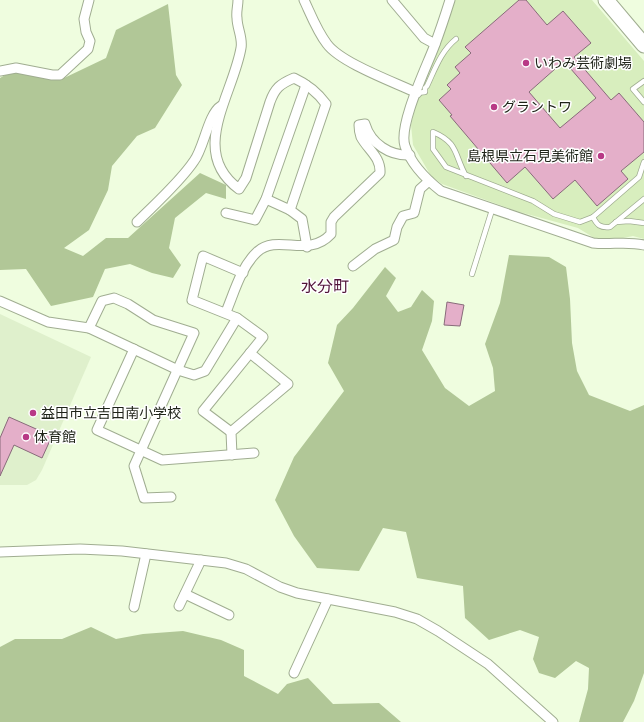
<svg xmlns="http://www.w3.org/2000/svg" width="644" height="722" font-family="'Public Sans','Noto Sans JP',sans-serif">
  <rect width="100%" height="100%" fill="#effddf"/>
  <polygon fill="#dff0cc" points="0,314 91,357 42,470 36,480 27,485 0,485"/>
  <polygon fill="#d8eebe" points="455,0 592,0 644,61 644,239 633,236 613,240 596,239 578,228 516,211 442,184 431,176 413,145 411,125 415,108"/>
  <g fill="#b1c797">
    <polygon points="168,4 176,75 182,85 155,128 137,136 112,166 108,190 89,230 64,248 83,256 106,238 128,238 200,173 226,185 226,199 206,193 175,218 169,248 181,265 173,278 152,273 130,264 105,269 93,297 51,306 26,269 0,270 0,78 12,71 62,79 106,58 116,30"/>
    <polygon points="509,255 549,257 566,267 570,299 572,343 577,371 589,395 630,411 644,405 644,673 634,701 623,722 579,722 588,689 589,668 576,661 555,678 539,673 533,659 539,637 520,630 489,640 465,618 463,586 417,578 406,532 383,528 359,571 317,568 294,536 275,500 294,457 344,391 328,363 337,325 353,308 385,267 396,278 386,296 398,312 411,307 422,290 434,301 432,321 422,350 445,388 469,406 495,391 493,368 485,344 500,303"/>
    <polygon points="91,627 116,639 143,634 183,631 221,640 244,650 244,676 278,694 287,684 308,678 333,704 379,703 401,722 0,722 0,647 15,639 62,639"/>
  </g>
  <g fill="#e4afc9" stroke="#886b7a" fill-rule="evenodd">
    <path d="M519 0H526L547 25 563 11 591 43 574 57 611 100 619 93 644 122V152L621 171 628 179 597 206 575 180 553 199 525 167 507 183 450 116 452 115 439 100 451 89 447 85 460 73 455 67 471 53 465 47ZM564 61 596 98 560 128 529 92Z"/>
    <polygon points="447,302 464,305 460,326 444,325"/>
    <polygon points="9,417 52,436 42,458 14,445 0,476 0,438"/>
  </g>
  <g fill="none" stroke-linecap="round" stroke-linejoin="round">
    <defs>
      <g id="service">
        <polyline points="644,81 633,89 644,102"/>
        <path d="M417 93 425 92V88L427 86C435 69 441 51 456 39"/>
        <path d="M466 176C454 155 459 143 433 132V149L446 167 533 201 554 214 580 222 593 217 639 177 644 162"/>
        <path d="M593 217C597 225 600 228 610 227L644 199"/>
        <polyline points="616,222 629,221 644,223"/>
        <polyline points="472,274 492,210"/>
      </g>
      <g id="minor">
        <path d="M238 0C238 6 236 12 237 18 237 28 243 38 241 48 233 95 188 152 239 189L246 178 270 102C275 88 280 84 294 78 307 84 318 93 326 104L290 210"/>
        <path d="M304 0C311 15 317 31 327 44 341 63 394 82 417 93"/>
        <polyline points="392,0 424,38 435,44"/>
        <path d="M450 0C445 16 440 31 434 47 426 68 398 126 405 146 411 164 427 180 441 191L593 243C610 245 627 241 644 245"/>
        <polyline points="0,71 16,68 52,75 60,75 88,49 90,41 86,32 84,19 89,0"/>
        <polyline points="266,199 290,210 302,219 307,247"/>
        <polyline points="226,213 255,220 266,199 306,85"/>
        <path d="M137 222C155 204 180 182 194 161 204 148 208 114 221 106"/>
        <polyline points="353,266 375,249 394,240 397,227 403,216 414,213 420,189 429,181"/>
        <polyline points="0,301 48,322 89,328 178,370 194,375 205,371 237,318"/>
        <path d="M226 312C234 293 241 267 257 252 278 233 308 259 331 234V222L334 217 380 173C381 157 368 150 361 137 360 134 359 129 359 125L365 124C371 144 390 156 410 155"/>
        <polyline points="89,328 102,301 114,298 128,304 153,320 194,333 134,466 144,498 171,497"/>
        <polyline points="134,349 97,430 162,460 254,453"/>
        <polyline points="231,432 203,411 263,337 237,318 192,300 203,256 243,273"/>
        <polyline points="232,455 231,432 288,384 250,353"/>
        <polyline points="0,552 80,549 122,551 226,563 246,569 280,587 297,593 395,612 417,619 438,631 488,664 553,722"/>
        <polyline points="185,594 229,615"/>
        <polyline points="179,606 201,560"/>
        <polyline points="134,607 146,554"/>
        <polyline points="294,673 328,599"/>
      </g>
      <polyline id="primary" points="606,0 644,45"/>
    </defs>
    <use href="#service" stroke="#a0ad91" stroke-width="6"/>
    <use href="#minor" stroke="#a0ad91" stroke-width="11"/>
    <use href="#primary" stroke="#a0ad91" stroke-width="17"/>
    <use href="#service" stroke="#fff" stroke-width="4.5"/>
    <use href="#minor" stroke="#fff" stroke-width="9"/>
    <use href="#primary" stroke="#fff" stroke-width="15"/>
  </g>
  <g fill="#b83986" stroke="#fff" stroke-width="1.5">
    <circle cx="526" cy="63" r="4"/>
    <circle cx="494" cy="107" r="4"/>
    <circle cx="601" cy="156" r="4"/>
    <circle cx="33" cy="413" r="4"/>
    <circle cx="26" cy="437" r="4"/>
  </g>
  <g text-anchor="middle" dominant-baseline="central" stroke-width="3" stroke-linejoin="round" paint-order="stroke">
    <g font-size="14" fill="#1e2318" stroke="#fff" text-anchor="start">
      <text x="534" y="63">いわみ芸術劇場</text>
      <text x="502" y="107">グラントワ</text>
      <text x="593" y="156" text-anchor="end">島根県立石見美術館</text>
      <text x="41" y="413">益田市立吉田南小学校</text>
      <text x="34" y="437">体育館</text>
    </g>
    <g font-size="16" fill="#511439" stroke="#fff">
      <text x="325" y="286">水分町</text>
    </g>
  </g>
</svg>
